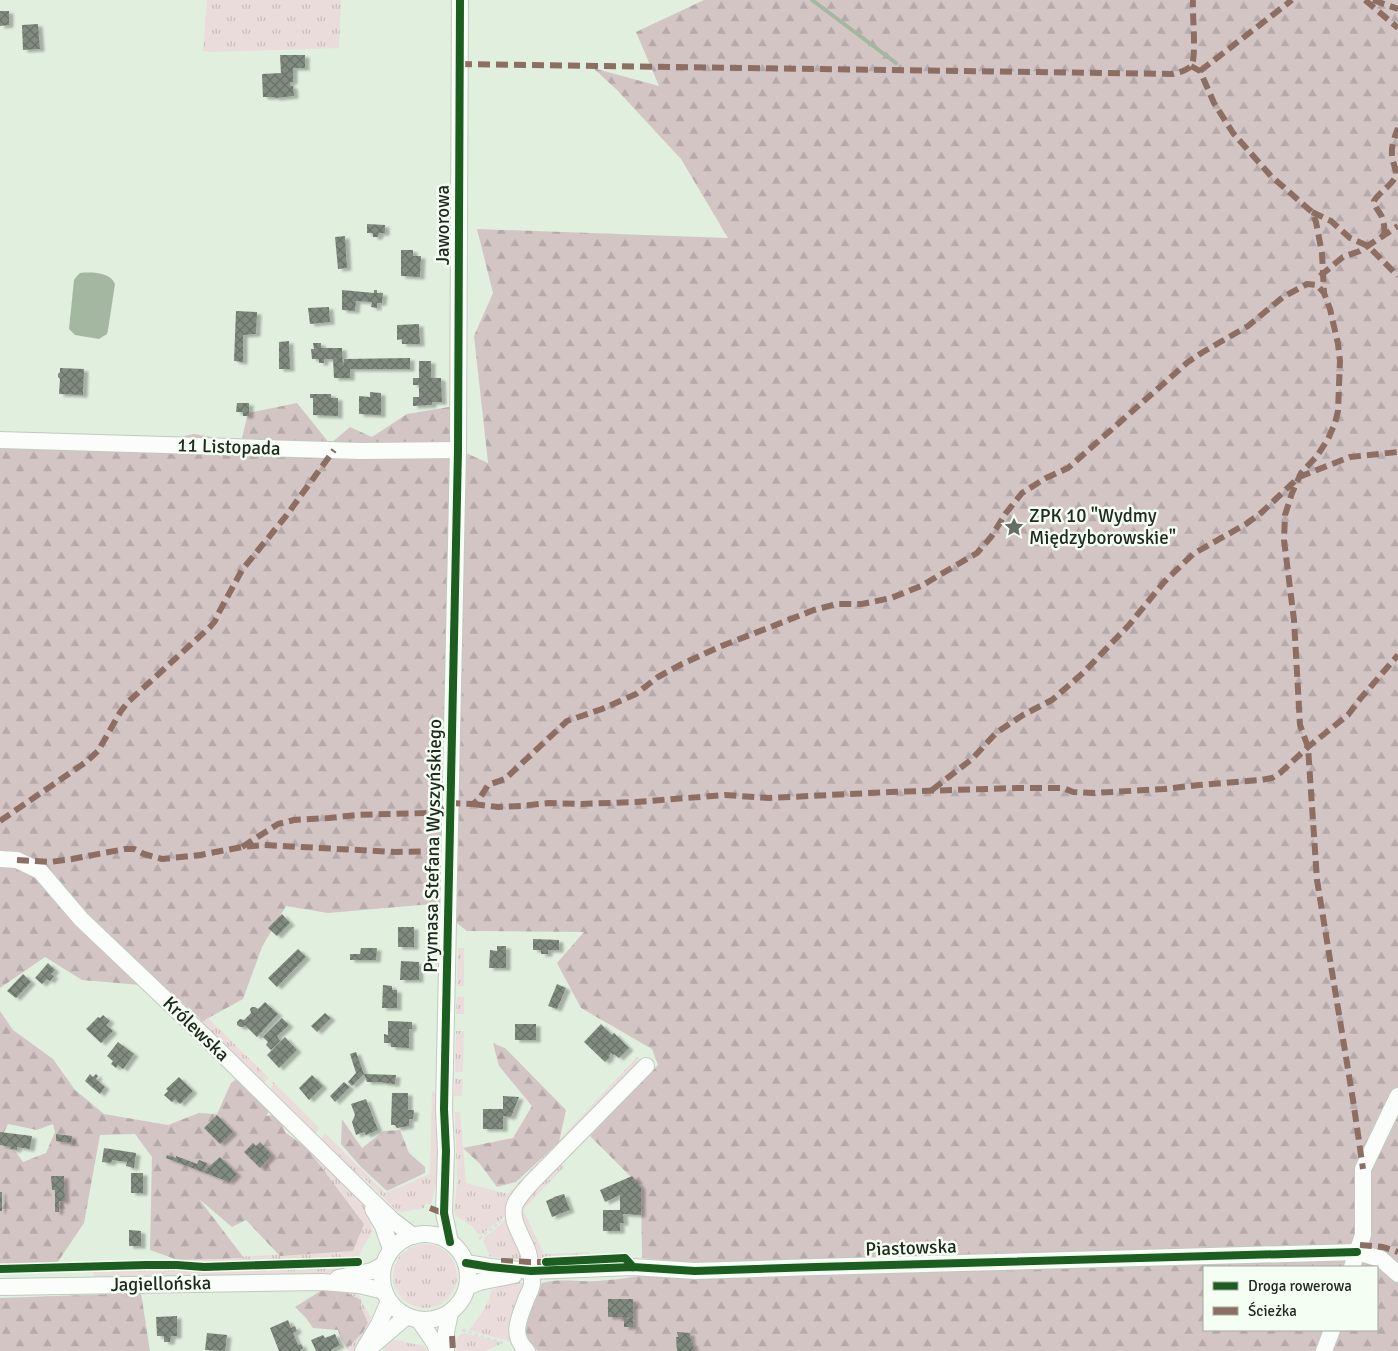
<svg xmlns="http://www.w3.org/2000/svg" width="1398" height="1351" font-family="Signika,sans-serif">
  <defs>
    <pattern id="grass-tufts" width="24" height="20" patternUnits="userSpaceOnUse" patternTransform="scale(1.25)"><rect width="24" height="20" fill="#ebdcdc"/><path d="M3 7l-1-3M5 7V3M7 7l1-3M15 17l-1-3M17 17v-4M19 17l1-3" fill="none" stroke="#c9bdbc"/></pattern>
    <pattern id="forest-firs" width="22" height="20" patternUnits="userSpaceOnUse" patternTransform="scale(1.25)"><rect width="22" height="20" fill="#d4c5c5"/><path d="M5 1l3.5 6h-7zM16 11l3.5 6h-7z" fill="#b6a9a9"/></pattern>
    <pattern id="building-cross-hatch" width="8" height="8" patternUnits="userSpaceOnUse" patternTransform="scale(1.25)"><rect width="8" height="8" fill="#818b7f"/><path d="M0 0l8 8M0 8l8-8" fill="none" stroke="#697267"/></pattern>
    <filter id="shadow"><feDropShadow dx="4.5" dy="2.5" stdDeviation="1" flood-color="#0004"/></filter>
  </defs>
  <rect width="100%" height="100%" fill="#e1efdf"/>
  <g fill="url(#grass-tufts)">
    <polygon points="207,0 341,0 339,48 212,52 203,51"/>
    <polygon points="458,948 464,948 464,986 457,986"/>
    <polygon points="165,987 203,1021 208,1018 269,1078 262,1085 165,993"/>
    <polygon points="457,997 464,997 464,1014 456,1014"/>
    <polygon points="456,1031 464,1031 463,1072 455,1072"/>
    <polygon points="638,1056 639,1064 507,1214 481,1235 478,1234 473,1227 455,1215 454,1211 457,1182 455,1112 460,1112 466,1183 508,1194"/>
    <polygon points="455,1079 463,1079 462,1096 454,1096"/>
    <polygon points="273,1082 319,1128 312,1137 270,1094"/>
    <path d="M432 1090 437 1095C438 1132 442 1169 431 1205L426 1203 424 1208 401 1212 397 1211 364 1178 351 1171 319 1143 325 1133 385 1193 430 1174Z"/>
    <polygon points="306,1147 358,1197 376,1224 371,1227 373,1231 362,1249 359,1257 357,1259 207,1265 179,1260 353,1251"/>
    <polygon points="559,1163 565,1166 523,1210 544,1254 589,1252 590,1256 538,1258 520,1213 522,1203"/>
    <polygon points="508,1218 522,1257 521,1259 490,1257 483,1240 484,1238"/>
    <circle cx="425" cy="1276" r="32"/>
    <polygon points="346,1265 350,1266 352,1270 309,1275 95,1278 93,1272 109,1272 118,1269 179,1268 202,1270 226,1270"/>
    <polygon points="518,1281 522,1283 523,1287 510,1323 509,1331 511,1342 469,1330 479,1317 487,1304 492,1290 497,1288 497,1284"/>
    <polygon points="347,1293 356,1294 360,1296 364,1306 371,1317 369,1323 372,1325 355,1351 349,1351 347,1349 363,1332 368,1323 356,1297"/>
    <path d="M466 1333 503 1343 486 1351H457C455 1342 455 1334 466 1333Z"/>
    <polygon points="391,1340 399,1340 408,1343 422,1345 425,1347 427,1351 387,1351 383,1349 385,1342"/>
  </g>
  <g fill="url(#forest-firs)" fill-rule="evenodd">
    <path d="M704 0H1398V1351H538L526 1340 525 1322 542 1283C560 1278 577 1282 596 1281 631 1279 666 1271 700 1264L642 1258 641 1187 590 1136 658 1065 652 1049 581 1008 557 963 584 932 467 931 432 904 328 913 286 906 262 947 243 999 203 1021 165 987 82 980 45 957 0 988V445L111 451 194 434 241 442 248 413 297 403 330 444 350 427 372 437 407 414 449 407 466 453 488 463 474 336 493 293 477 229 728 238 681 159 617 90 593 68 659 86 636 32ZM1204 1267H1377V1330H1204Z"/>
    <path d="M0 1011 13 1030 53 1059 75 1090 104 1114 168 1125 199 1113 217 1114 231 1083 241 1076 272 1107 266 1116 277 1114 286 1133 306 1147 364 1224 353 1251 280 1256 246 1220 232 1227 199 1199 244 1258 179 1260 141 1293 150 1351H0V1298L140 1293 178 1260 150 1250 152 1157 135 1134 100 1135 84 1223 55 1266 0 1267ZM8 1124 37 1130 53 1124 55 1132 46 1153 23 1162 3 1134Z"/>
    <polygon points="493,1043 505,1048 566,1110 559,1142 516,1182 497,1187 480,1164 463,1148 513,1138 532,1106 499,1066"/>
    <polygon points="342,1119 362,1148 384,1131 400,1130 409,1153 425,1167 425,1173 387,1191 361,1167 341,1144"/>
    <polygon points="322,1290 347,1293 361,1300 361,1307 368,1323 363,1332 347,1349 340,1337 338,1330 313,1328 306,1318 295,1307"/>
  </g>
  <path fill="#a4b8a1" d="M80 273C92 272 110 272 115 284L108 330 107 334 99 339 75 335 69 329 74 280 77 276Z"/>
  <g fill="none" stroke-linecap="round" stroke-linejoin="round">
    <polyline stroke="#a4b8a1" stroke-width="4" points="812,0 896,63"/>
  </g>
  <g fill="url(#building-cross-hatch)" filter="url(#shadow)">
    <polygon points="0,11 9,11 9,25 0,26"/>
    <polygon points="38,24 40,49 23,50 22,25"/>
    <polygon points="280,55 305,55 305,68 293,68 293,82 290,82 290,86 293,86 294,96 275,98 275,97 263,97 262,74 281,73"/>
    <polygon points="367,224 385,225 385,233 379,233 378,237 373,237 373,233 367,233"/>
    <polygon points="345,236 347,268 338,269 335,237"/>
    <polygon points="401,250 413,250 413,256 421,256 420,277 401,276"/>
    <polygon points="342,290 374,293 374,290 377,290 377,293 383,293 382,303 377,303 377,308 371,307 372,302 356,301 355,311 342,310"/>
    <polygon points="329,307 330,322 310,324 308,308"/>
    <polygon points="236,311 257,312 256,334 243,335 243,362 234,361"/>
    <polygon points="419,324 420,344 402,344 402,339 397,340 397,325"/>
    <polygon points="289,341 290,369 279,369 279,342"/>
    <polygon points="313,343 321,343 321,348 342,348 343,367 344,359 410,358 410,369 350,369 350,378 334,378 333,359 324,359 324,363 319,363 319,359 312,359 311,349 314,349"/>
    <polygon points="419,361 431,361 431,378 441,378 442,402 432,402 432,405 413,406 413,397 419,397 419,385 413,385 413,378 419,378"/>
    <polygon points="60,368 84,369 83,395 59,394 60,379 58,377 58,374 60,372"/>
    <polygon points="370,392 381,393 381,415 359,414 359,396 370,397"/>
    <polygon points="310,394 331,394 331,398 338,398 338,416 313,415 313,398 310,398"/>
    <polygon points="237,403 249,403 249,416 243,416 243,412 236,412"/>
    <polygon points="282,914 290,923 277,936 268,928"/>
    <rect x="398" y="927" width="16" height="20"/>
    <polygon points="533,939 559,940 559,950 548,950 548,954 541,954 541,950 533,950"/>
    <polygon points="497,946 506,946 506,968 489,968 490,950 497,951"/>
    <polygon points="361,948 377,948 376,960 350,960 350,954 360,954"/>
    <polygon points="298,949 306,957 277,987 268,978"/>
    <polygon points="401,961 419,962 419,980 400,980"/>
    <polygon points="48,963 55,970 51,974 54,976 50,981 47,979 42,984 35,978"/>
    <polygon points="23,974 31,982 16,998 7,991"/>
    <polygon points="557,984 566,988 557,1009 548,1006"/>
    <polygon points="383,985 392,986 392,990 397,990 397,1008 382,1008"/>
    <polygon points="265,1002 278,1014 257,1037 245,1025 243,1027 240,1027 237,1025 237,1022 240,1019 244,1020 251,1013 250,1009 252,1007 255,1007 258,1009"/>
    <polygon points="325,1013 331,1018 317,1032 311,1026"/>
    <polygon points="103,1015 110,1021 106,1025 113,1031 101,1043 86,1029 98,1017 100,1018"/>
    <polygon points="282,1018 289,1025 277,1036 280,1041 271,1050 266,1045 268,1042 263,1037"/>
    <polygon points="388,1021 412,1022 412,1029 409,1029 409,1048 391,1047 391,1043 384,1043 384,1034 388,1035"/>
    <rect x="515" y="1024" width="21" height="16"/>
    <polygon points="601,1024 612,1035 614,1033 629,1048 619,1058 614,1054 613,1055 611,1053 609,1056 610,1057 605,1062 584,1042"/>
    <polygon points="285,1037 297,1050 279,1068 267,1055"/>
    <polygon points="118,1042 134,1054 123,1069 118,1065 116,1068 111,1064 113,1061 107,1056"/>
    <polygon points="356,1052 364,1074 352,1086 348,1082 356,1073 350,1054"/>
    <polygon points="90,1074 93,1077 96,1074 98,1076 96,1079 105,1087 100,1094 85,1081"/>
    <polygon points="364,1074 396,1075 395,1084 383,1083 383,1082 367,1082"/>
    <polygon points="312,1075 323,1086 309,1100 299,1088"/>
    <polygon points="179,1077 193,1091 180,1104 175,1099 172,1102 164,1095 168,1091 166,1089"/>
    <polygon points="344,1082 350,1087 335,1102 330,1096"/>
    <polygon points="392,1093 408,1093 408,1110 414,1110 413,1119 409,1119 409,1126 397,1128 395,1125 391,1125"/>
    <polygon points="503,1096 519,1097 511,1117 503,1116 503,1129 483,1129 483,1109 503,1109"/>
    <polygon points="366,1099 378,1130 366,1135 364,1132 356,1135 352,1122 355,1115 351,1104"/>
    <polygon points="217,1115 233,1132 220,1144 204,1128"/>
    <polygon points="0,1132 32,1136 30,1149 17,1147 17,1150 10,1149 11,1147 0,1145"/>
    <polygon points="56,1134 72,1136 71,1143 56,1141"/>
    <polygon points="260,1142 272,1155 260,1168 244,1152 253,1143 256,1146"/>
    <polygon points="104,1148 136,1153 134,1168 126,1166 127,1162 112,1160 111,1163 102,1162"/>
    <polygon points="167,1155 176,1158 176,1156 197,1164 199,1160 207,1163 203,1172 166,1158"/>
    <polygon points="220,1157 237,1174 229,1182 203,1172"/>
    <rect x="131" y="1173" width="12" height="20"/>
    <polygon points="51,1176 64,1176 65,1201 59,1201 59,1212 55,1212 55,1190 52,1190"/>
    <polygon points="632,1176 641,1187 641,1215 623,1214 624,1223 620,1223 620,1231 603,1231 603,1210 620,1210 620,1195 605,1202 600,1190"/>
    <rect x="0" y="1192" width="2" height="19"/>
    <polygon points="564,1194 570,1210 552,1217 546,1201 553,1198 554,1197"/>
    <polygon points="129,1230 141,1231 141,1246 129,1246"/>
    <polygon points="608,1299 633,1299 633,1327 624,1327 624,1319 629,1319 629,1317 608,1317"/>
    <polygon points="177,1316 177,1336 171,1336 170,1342 164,1342 164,1336 157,1336 156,1317"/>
    <polygon points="288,1320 291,1328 295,1326 297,1331 293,1333 298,1345 301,1344 303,1348 300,1350 300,1351 279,1351 270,1328"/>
    <polygon points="677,1332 690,1333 691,1343 693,1343 694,1351 677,1351 676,1337 678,1337"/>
    <polygon points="207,1333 227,1335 225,1351 205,1350"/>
    <polygon points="335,1334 340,1345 331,1350 331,1351 316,1351 311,1340 323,1335 325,1338"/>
  </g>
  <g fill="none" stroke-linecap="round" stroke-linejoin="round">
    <defs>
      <g id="minor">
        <polyline points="0,440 361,451 458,450"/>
        <polyline points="0,859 17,860 40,871 81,919 204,1036 365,1194 392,1220 413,1236"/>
        <polyline points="373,1209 383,1226 391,1249"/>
        <circle cx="425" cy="1277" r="43"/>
        <polyline points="450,1242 444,1213 446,1151 444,1109 458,450 460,0"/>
        <polyline points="466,1263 490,1267 531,1271 633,1267 695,1271 816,1267 1357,1252 1381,1259 1398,1274"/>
        <polyline points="1352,1267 1363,1235 1363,1169 1398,1096"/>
        <polyline points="338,1278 372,1271 383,1265"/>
        <polyline points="0,1287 322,1282 359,1285 384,1291"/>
        <polyline points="467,1287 479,1282 514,1275"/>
        <polyline points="419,1320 434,1342 438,1351"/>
        <polyline points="372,1346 407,1316"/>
        <polyline points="363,1351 379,1324 389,1301"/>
        <polyline points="446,1351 446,1332 450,1313"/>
        <path d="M527 1351C509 1334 520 1317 527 1297 529 1293 532 1288 532 1283 532 1272 531 1262 528 1252 523 1237 509 1220 515 1204 519 1196 526 1189 532 1182L646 1066"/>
        <polyline points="1324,1351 1332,1330"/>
      </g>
    </defs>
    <use href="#minor" stroke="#c0cabe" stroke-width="18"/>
    <g stroke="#dbe0db" stroke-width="2.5" stroke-dasharray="4 2.5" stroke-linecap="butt">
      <polyline points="479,1239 501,1221"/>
      <polyline points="462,1330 504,1343"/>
    </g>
    <use href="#minor" stroke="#fafdfa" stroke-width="16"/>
    <g stroke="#8d6e63" stroke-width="6" stroke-dasharray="12 6" stroke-linecap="butt">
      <polyline points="1365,0 1398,28"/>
      <polyline points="1373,0 1398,9"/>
      <path d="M460 64 1173 74C1179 72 1186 71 1191 66 1197 59 1192 13 1193 0"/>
      <polyline points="1191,66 1200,71 1214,103 1233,133 1271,176 1312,212 1316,222 1322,253 1324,293"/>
      <polyline points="1200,71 1292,0"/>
      <polyline points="1312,212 1331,221 1350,238 1368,246 1398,276"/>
      <path d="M1384 235C1385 229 1384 223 1382 217 1379 211 1375 208 1374 201 1379 193 1391 185 1395 178 1398 170 1392 163 1392 155 1391 146 1395 136 1398 128"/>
      <polyline points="1320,276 1343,257 1360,251 1398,226"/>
      <polyline points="932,790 972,759 996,733 1023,715 1052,700 1083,673 1129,625 1164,582 1193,554 1246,524 1261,513 1299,477 1350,457 1398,452"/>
      <polyline points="473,804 498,807 521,806 549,803 581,804 636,802 725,795 769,798 890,792 1017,788 1063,788 1073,792 1094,793 1164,789 1199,785 1261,780 1272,778 1280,773 1308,747 1348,715 1360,699 1398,655"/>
      <polyline points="0,821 86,762 98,751 121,711 128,702 211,626 215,621 218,614 242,570 286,516 334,450"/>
      <polyline points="242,847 278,824 294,820 329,818 356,815 428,813 450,803 473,804 480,798 488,785 505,779 567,721 602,709 636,694 658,677 682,664 719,647 814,610 837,604 862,604 891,598 921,586 977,553 991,537 1006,513 1022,493 1046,478 1068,468 1188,362 1203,352 1248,326 1283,297 1307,284 1317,285 1324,293 1330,309 1338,344 1340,361 1338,411 1335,423 1328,439 1317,456 1301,473 1292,493 1285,515 1284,540 1294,620 1300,725 1308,747 1317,880 1353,1100 1363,1169"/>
      <polyline points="17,860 50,862 72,859 125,849 134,849 144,854 162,859 200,855 242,847 264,845 395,852 449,851"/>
      <polyline points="430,1208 448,1215"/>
      <polyline points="1360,1245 1383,1247 1398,1252"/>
      <polyline points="501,1261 530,1262 549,1262"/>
      <polyline points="452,1336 453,1351"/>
    </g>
    <defs>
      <g id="cycleway">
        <polyline points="450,1242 444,1213 446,1151 444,1109 458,450 460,0"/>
        <polyline points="546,1262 625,1258 633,1267"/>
        <polyline points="466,1263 490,1267 531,1271 633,1267 695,1271 816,1267 1357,1252"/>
        <polyline points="0,1269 146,1265 177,1265 204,1267 358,1262"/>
      </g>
    </defs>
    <use href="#cycleway" stroke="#f4fef2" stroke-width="11"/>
    <use href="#cycleway" stroke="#1b5e20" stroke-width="8"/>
  </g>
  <defs>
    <symbol id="sight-bare" viewBox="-9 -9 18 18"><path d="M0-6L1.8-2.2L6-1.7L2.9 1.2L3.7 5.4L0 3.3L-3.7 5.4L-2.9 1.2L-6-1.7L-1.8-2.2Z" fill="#646e62" stroke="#f4fef2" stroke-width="2.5" paint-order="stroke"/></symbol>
  </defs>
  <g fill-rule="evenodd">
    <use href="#sight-bare" x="1000" y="513" width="28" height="28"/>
  </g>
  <g text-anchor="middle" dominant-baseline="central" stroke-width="5" stroke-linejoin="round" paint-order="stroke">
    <g font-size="19" fill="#20291e" stroke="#f4fef2">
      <text transform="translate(443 225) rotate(-90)">Jaworowa</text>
      <text transform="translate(229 447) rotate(2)">11 Listopada</text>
      <text transform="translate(433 846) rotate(-89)">Prymasa Stefana Wyszyńskiego</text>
      <text transform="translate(196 1029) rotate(44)">Królewska</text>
      <text transform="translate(911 1248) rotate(-2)">Piastowska</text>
      <text transform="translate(161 1284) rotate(-1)">Jagiellońska</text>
    </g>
    <g font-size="19" fill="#20291e" stroke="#f4fef2" text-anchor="start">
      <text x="1029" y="516">ZPK 10 "Wydmy<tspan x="1029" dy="22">Międzyborowskie"</tspan></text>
    </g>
  </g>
  <rect x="1203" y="1266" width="175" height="65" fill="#f4fef2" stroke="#9fa99d"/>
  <rect x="1213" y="1282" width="25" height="8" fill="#1b5e20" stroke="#9fa99d"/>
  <text x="1248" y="1291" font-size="15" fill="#20291e">Droga rowerowa</text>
  <rect x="1213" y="1307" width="25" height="8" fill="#8d6e63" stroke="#9fa99d"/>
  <text x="1248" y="1316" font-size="15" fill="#20291e">Ścieżka</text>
</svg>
